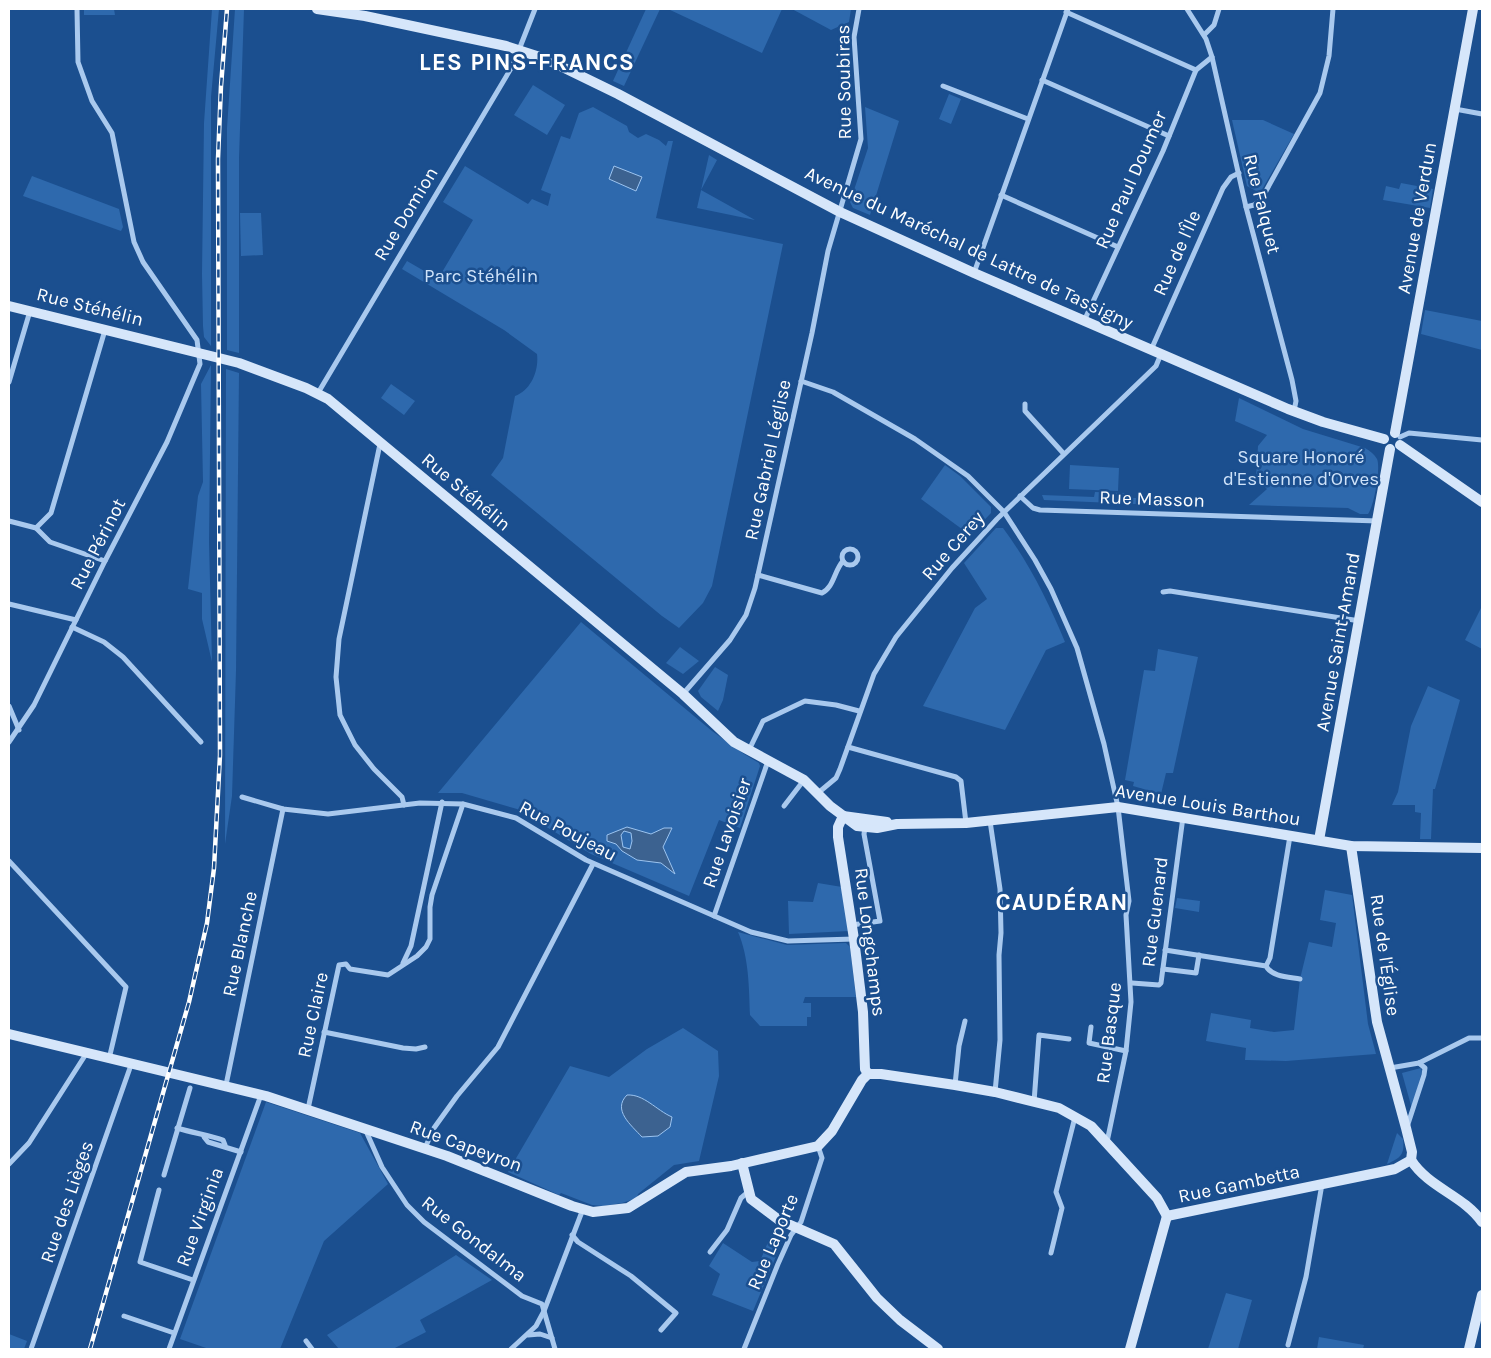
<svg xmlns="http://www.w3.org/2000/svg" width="1491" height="1358" font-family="Karla,sans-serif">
  <rect width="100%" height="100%" fill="#1b4f8f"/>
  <g fill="#2e69ad">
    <polygon points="84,9 114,9 115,15 84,15"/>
    <polygon points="212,9 219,9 211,97 211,346 204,337 203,326 202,274 204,123"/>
    <polygon points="235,9 244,9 239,158 239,353 227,350 227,128"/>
    <polygon points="646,9 660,9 624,86 613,81"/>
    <polygon points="668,9 782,9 762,53"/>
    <polygon points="792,9 851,9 849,22 831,30"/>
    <polygon points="533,85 565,105 547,135 514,115"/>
    <polygon points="949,94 961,99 951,124 939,119"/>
    <path d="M593 107 627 126 629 132 638 138 646 134 659 140 666 146 668 141H673L656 218 783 244 712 586 703 603 679 628 662 616 491 475 503 458 515 396C531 390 539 371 537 354L504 330 402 269 407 261 438 279 473 220 443 202 465 166 528 204 532 199 548 206 551 194 541 190 561 136 570 139 579 113Z"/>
    <polygon points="865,107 899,121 870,215 853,208 850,202 868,148"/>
    <polygon points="1232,120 1263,120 1294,134 1260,193 1247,186"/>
    <polygon points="709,155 717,160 701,190 755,220 697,208"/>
    <polygon points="32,176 119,209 123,227 121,231 23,196"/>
    <polygon points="1401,183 1433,189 1430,208 1383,200 1386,186 1399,189"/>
    <polygon points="240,213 261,213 263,255 241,256"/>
    <polygon points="1425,310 1482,321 1482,350 1421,334"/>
    <polygon points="211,365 209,542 212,662 202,619 202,593 188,589 198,496 203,482 201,384"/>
    <polygon points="226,369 239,373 236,671 232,796 225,844"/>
    <polygon points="391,384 415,401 404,415 381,398"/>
    <path d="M1239 398 1303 429 1365 448C1370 451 1374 454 1377 459 1381 468 1374 506 1368 514H1360L1348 508 1249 505 1267 489 1256 478 1258 446 1267 435 1235 421Z"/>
    <polygon points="945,465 960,476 991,507 991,513 970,535 921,499"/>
    <polygon points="1070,465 1119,468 1118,491 1069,489"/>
    <polygon points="1095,492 1126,493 1126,498 1136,498 1136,504 1044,500 1042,495 1094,497"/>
    <path d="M996 528H1003C1029 563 1048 601 1065 642L1046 650 1005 730 923 706 975 608 987 599 964 563Z"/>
    <polygon points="1482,606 1482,649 1465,640"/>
    <polygon points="581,622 712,731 744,754 759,763 760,766 740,828 719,820 689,896 591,854 517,809 462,793 438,793"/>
    <polygon points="680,647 699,661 683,674 666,663"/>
    <polygon points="1158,649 1198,657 1173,773 1166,773 1161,794 1133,786 1134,782 1125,780 1144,670 1155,671"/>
    <polygon points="715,667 728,675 723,700 718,711 701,697 698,691"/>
    <polygon points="1428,686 1460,700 1435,789 1433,789 1431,839 1420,839 1421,813 1415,812 1415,805 1392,805 1398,792 1411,726"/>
    <polygon points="818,883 842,887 849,931 789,934 788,901 813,902"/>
    <polygon points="1325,890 1352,895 1368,1024 1376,1054 1286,1061 1247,1060 1245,1060 1246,1048 1206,1041 1211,1013 1251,1020 1250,1028 1274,1032 1294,1030 1300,979 1309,942 1332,947 1336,923 1320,920"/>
    <polygon points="1177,898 1200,901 1199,912 1175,908"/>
    <path d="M738 932 787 945 846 943 850 947 856 997H805L803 1003H811V1017H807V1026H760L750 1015C749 988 749 957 738 932Z"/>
    <polygon points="683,1028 718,1051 719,1076 699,1161 674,1165 638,1194 637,1198 622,1203 603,1206 592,1205 561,1193 559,1195 508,1172 570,1066 609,1077 647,1049"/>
    <polygon points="1421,1068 1422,1071 1412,1109 1402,1073"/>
    <polygon points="266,1102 360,1133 388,1184 324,1241 280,1349 209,1349 180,1339"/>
    <path d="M1397 1133 1403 1139C1405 1155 1400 1158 1387 1164Z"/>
    <polygon points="775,1226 783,1230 785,1235 753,1311 712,1295 720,1274 709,1266 723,1243 752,1262 760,1261"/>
    <polygon points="456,1255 492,1280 420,1320 426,1332 393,1349 339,1349 327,1335"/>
    <polygon points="1226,1293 1252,1300 1238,1349 1208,1349"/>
    <polygon points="9,1334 27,1341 24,1349 9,1349"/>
    <polygon points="1319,1337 1364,1345 1363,1349 1317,1349"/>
  </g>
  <g fill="#3c6290" stroke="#9cc4f0" fill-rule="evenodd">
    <polygon points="614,166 642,177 636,191 609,179"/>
    <path d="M627 827 651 834 664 828H672L663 847 675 874 661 863 637 860 622 851 616 844 607 841V835ZM624 831 631 833 632 841 630 849 623 847 621 835Z"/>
    <path d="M627 1095C644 1094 656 1110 672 1117L670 1127 658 1136 642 1137C631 1125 612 1110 627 1095Z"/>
  </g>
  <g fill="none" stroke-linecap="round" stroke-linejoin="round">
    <g stroke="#a9c9ee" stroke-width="5">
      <polyline points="1187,9 1206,39 1212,57 1246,207 1292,380 1296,401 1294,411"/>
      <polyline points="1066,12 1196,70"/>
      <polyline points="1204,35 1214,25 1219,9"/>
      <polyline points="1042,80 1169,136"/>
      <polyline points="943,86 1028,119"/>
      <polyline points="1455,109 1482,114"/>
      <polyline points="1001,195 1118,247"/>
      <polyline points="1246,207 1254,205 1261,200 1320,93 1329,56 1333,9"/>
      <polyline points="974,273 1068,9"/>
      <polyline points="1084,321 1163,151 1196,70 1212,57"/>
      <polyline points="1151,350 1223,188 1231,177 1239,173"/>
      <polyline points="801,381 833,392 915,439 968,476 1004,512 1035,560 1051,589 1077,648 1104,744 1118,807 1129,901 1126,915 1131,1002 1126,1051 1107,1142"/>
      <polyline points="9,382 30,311"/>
      <polyline points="318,393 513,65 535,9"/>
      <polyline points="1025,404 1025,411 1064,454"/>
      <polyline points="1400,437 1409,433 1482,440"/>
      <polyline points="380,444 339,639 336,677 340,715 355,745 374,769 402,797 404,805"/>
      <polyline points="1020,496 1033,508 1040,510 1378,521"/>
      <polyline points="9,521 36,528 50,542 105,561"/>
      <polyline points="36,528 51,513 105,330"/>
      <circle cx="850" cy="557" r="8"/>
      <path d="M758 575 822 593C834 587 834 571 843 561"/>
      <polyline points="1163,592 1170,591 1360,621"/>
      <polyline points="9,604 76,620"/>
      <polyline points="72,627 104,642 123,657 201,742"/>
      <polyline points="683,694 730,640 746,615 755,588 812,333 828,251 861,139 854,37 859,9"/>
      <polyline points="9,706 19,730"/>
      <polyline points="9,742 34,705 105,561 167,442 200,364 197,340 143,262 134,242 112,133 92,101 78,62 77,9"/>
      <polyline points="848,747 956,777 961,781 966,823"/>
      <polyline points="749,750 763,721 805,701 836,705 859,711"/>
      <polyline points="818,793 836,778 840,769 874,674 896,637 952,568 997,519 1156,366 1161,354"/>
      <polyline points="242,797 283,809 328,814 420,803 463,804 516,818 586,860 751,932 788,941 854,939"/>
      <polyline points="784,806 804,780"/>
      <polyline points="990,821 1000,889 1001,933 999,955 1000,1040 995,1092"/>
      <polyline points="9,861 126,987 109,1059"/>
      <polyline points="714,916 768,761"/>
      <polyline points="852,925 880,921 864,834 865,828"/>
      <path d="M1165 950 1266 966C1272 977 1288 977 1300 979"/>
      <polyline points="403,963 411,946 442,802"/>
      <polyline points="1266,966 1270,958 1290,836"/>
      <polyline points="1163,969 1196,973 1199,955"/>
      <polyline points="1132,983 1159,985 1161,983 1183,817"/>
      <polyline points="1091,1027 1089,1043 1126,1051"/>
      <polyline points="324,1032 403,1048 416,1049 425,1047"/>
      <polyline points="1390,1068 1419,1063 1469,1038 1482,1038"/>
      <polyline points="226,1085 283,809"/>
      <polyline points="955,1085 959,1046 965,1021"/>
      <polyline points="1034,1102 1039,1035 1069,1039"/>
      <polyline points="308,1109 339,965 346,964 350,969 388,975 417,956 426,947 430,939 430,907 432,895 463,804"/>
      <polyline points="1407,1127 1424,1075 1425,1068 1419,1063"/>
      <path d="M177 1128C193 1133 208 1135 223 1140L225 1145"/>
      <polyline points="366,1131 382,1167 407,1205 424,1222 522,1296 542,1304 555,1349"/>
      <polyline points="204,1137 208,1142 241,1152"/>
      <polyline points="425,1148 434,1128 457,1096 498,1047 593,864"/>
      <polyline points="9,1164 29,1143 86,1054"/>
      <polyline points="164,1175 190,1088"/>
      <polyline points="159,1190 140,1262 193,1280"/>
      <polyline points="572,1235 578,1242 631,1276 676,1313 661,1330"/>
      <polyline points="710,1252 727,1230 741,1198 748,1192"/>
      <polyline points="1051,1253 1062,1208 1056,1192 1075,1117"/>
      <polyline points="124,1316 174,1333"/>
      <polyline points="528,1335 540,1334 552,1338"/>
      <polyline points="306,1341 312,1349"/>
      <polyline points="1288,1345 1306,1277 1322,1184"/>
      <polyline points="31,1349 131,1065"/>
      <polyline points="169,1349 261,1095"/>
      <polyline points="511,1349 536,1326 544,1311 583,1209"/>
      <polyline points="744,1349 778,1264 791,1235 801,1222 822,1158 818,1146"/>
    </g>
    <g stroke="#d6e6fa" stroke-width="10">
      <polyline points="317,9 365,16 506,46 546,59 618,94 840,212 974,273 1288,409 1323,422 1384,439"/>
      <polyline points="9,306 239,363 306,388 328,399 683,694 734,742 804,780 830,806 857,826 877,828 897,824 966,823 1118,807 1351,846 1482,848"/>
      <polyline points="1395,433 1473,9"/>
      <polyline points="1400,445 1482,502"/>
      <polyline points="843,816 838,827 838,837 854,939 863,1012 865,1069 868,1074"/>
      <polyline points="843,816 887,822"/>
      <polyline points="1319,840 1390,449"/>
      <polyline points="9,1034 266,1096 447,1156 572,1206 593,1212 628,1208 686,1172 731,1166 818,1146 832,1131 862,1080 868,1074"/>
      <polyline points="868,1074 881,1074 955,1085 995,1092 1059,1108 1091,1126 1157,1198 1167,1216"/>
      <path d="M1411 1160C1429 1188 1463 1195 1482 1222"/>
      <polyline points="742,1163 751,1199 779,1220 834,1244 877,1298 900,1320 938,1349"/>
      <polyline points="1167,1216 1381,1172 1395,1169 1411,1160 1412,1152 1406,1128 1377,1022 1351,846"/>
      <polyline points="1130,1349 1167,1216"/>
      <polyline points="1469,1349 1482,1295"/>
    </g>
    <defs>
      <polyline id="rail" points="90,1349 189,1002 207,923 214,868 220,755 218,159 221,86 227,9"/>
    </defs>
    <use href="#rail" stroke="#fff" stroke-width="4.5"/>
    <use href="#rail" stroke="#1b4f8f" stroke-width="2.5" stroke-dasharray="8" stroke-linecap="butt"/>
  </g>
  <g text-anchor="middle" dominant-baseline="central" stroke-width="5" stroke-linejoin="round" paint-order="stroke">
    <g font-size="19" fill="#fff" stroke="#1b4f8f">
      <text transform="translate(844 82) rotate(-91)">Rue Soubiras</text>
      <text transform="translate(1131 180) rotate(-66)">Rue Paul Doumer</text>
      <text transform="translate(1262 204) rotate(76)">Rue Falquet</text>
      <text transform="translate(406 214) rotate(-59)">Rue Domion</text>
      <text transform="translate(1417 218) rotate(-80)">Avenue de Verdun</text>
      <text transform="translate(969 248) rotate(25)">Avenue du Maréchal de Lattre de Tassigny</text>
      <text transform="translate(1177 253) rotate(-66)">Rue de l'Île</text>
      <text transform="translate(90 307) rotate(14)">Rue Stéhélin</text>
      <text transform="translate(768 460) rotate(-78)">Rue Gabriel Léglise</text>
      <text transform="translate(466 492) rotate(40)">Rue Stéhélin</text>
      <text transform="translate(1152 499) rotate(2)">Rue Masson</text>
      <text transform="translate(98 544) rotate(-63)">Rue Périnot</text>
      <text transform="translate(953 546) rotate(-49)">Rue Cerey</text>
      <text transform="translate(1338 642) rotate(-80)">Avenue Saint-Amand</text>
      <text transform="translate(1208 805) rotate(9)">Avenue Louis Barthou</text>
      <text transform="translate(568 831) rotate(28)">Rue Poujeau</text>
      <text transform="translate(727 833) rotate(-71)">Rue Lavoisier</text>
      <text transform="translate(1155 912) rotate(-83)">Rue Guenard</text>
      <text transform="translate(870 942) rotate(83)">Rue Longchamps</text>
      <text transform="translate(240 944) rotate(-78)">Rue Blanche</text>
      <text transform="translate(1385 955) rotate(82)">Rue de l'Église</text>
      <text transform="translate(313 1015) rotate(-78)">Rue Claire</text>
      <text transform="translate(1109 1033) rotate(-83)">Rue Basque</text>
      <text transform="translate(466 1146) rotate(20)">Rue Capeyron</text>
      <text transform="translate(1239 1184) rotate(-12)">Rue Gambetta</text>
      <text transform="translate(67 1202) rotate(-71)">Rue des Lièges</text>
      <text transform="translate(200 1217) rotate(-70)">Rue Virginia</text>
      <text transform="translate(474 1239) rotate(38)">Rue Gondalma</text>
      <text transform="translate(773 1242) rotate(-67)">Rue Laporte</text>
    </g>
    <g font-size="19" fill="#cfe3fa" stroke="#1b4f8f">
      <text x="481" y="276">Parc Stéhélin</text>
      <text x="1301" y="457">Square Honoré<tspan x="1301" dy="22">d'Estienne d'Orves</tspan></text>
    </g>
    <g font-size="24" font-weight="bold" letter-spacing="1" fill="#fff" stroke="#1b4f8f">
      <text x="527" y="62">LES PINS-FRANCS</text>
      <text x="1062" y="902">CAUDÉRAN</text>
    </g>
  </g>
  <rect width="1491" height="1358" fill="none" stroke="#ffffff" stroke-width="20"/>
</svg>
